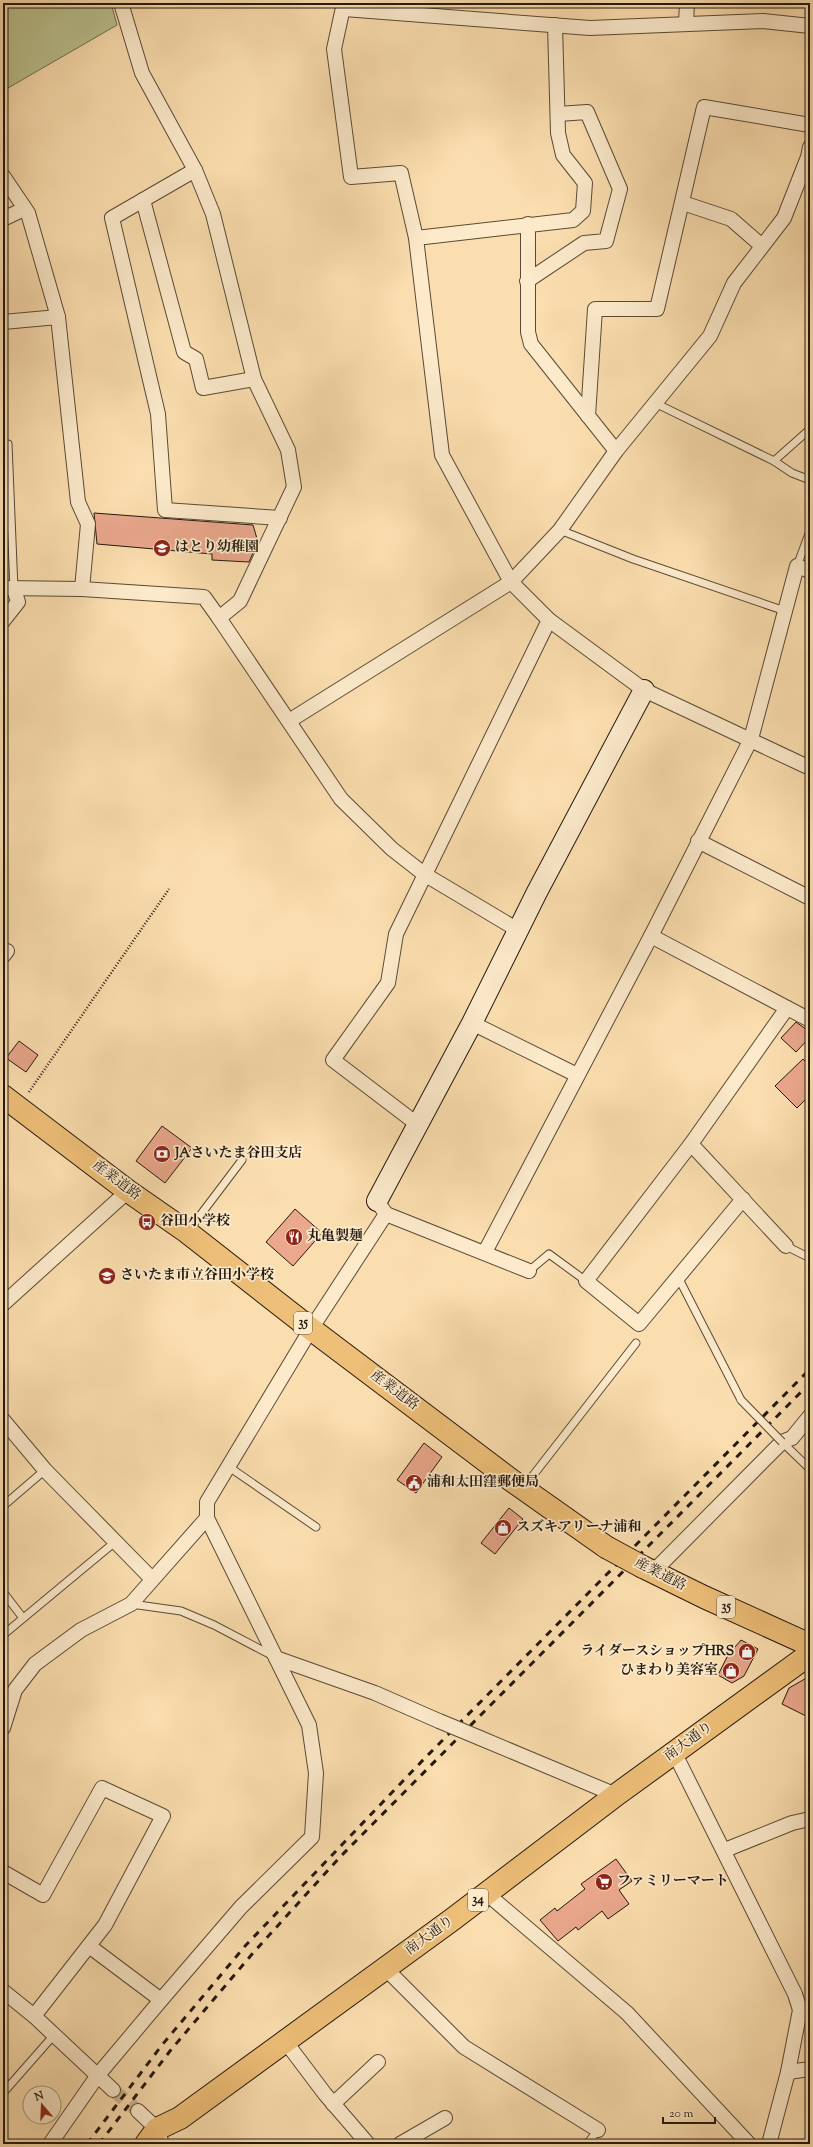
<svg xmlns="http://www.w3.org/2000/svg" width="813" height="2147" font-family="'Sorts Mill Goudy','Noto Serif JP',serif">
  <rect width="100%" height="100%" fill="#fbdeaf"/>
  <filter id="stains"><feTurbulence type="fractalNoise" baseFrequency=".005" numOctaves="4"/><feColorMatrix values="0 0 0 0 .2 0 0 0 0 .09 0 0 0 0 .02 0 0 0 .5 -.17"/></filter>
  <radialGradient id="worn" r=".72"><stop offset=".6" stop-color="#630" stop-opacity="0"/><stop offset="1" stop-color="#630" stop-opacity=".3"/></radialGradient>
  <polygon fill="#bac28f" stroke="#6e6d4e" points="3,3 111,3 117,25 8,88 3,80"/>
  <g fill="#eba88d" stroke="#23180e">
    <polygon points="94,513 253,525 258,542 249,562 212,560 212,554 97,544"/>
    <polygon points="796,1022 810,1032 810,1037 796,1052 781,1038"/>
    <polygon points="19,1041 38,1055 26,1072 6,1058"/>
    <polygon points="803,1059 810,1067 810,1095 797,1108 775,1086"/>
    <polygon points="162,1126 192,1148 165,1183 136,1161"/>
    <polygon points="295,1209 322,1233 293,1266 266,1242"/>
    <polygon points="424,1443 442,1457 416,1493 397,1480"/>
    <polygon points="509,1508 523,1519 495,1554 481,1543"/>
    <polygon points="741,1640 758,1649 744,1676 732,1683 718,1675 728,1655"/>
    <polygon points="810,1676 810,1718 782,1704 789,1688"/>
    <polygon points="616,1859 632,1881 619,1890 629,1904 608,1919 602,1911 578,1930 576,1927 558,1941 540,1920 555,1908 557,1911 585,1889 581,1884"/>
  </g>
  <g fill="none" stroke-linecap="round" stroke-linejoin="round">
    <polyline stroke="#d0b68f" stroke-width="14" stroke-dasharray="14 7" stroke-linecap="butt" points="113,2090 138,2111"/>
    <defs>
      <g id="lane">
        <polyline points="655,403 774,461 792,473 810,480"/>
        <polyline points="3,444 8,444 14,589"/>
        <polyline points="774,461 810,429"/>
        <polyline points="560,530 633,559 785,611"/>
        <polyline points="797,566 810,531"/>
        <polyline points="189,1230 242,1160"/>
        <polyline points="786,1246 810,1258"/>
        <polyline points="529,1271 549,1254 586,1281"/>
        <polyline points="678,1277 741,1400"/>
        <polyline points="782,1442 810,1469"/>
        <polyline points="229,1467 316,1527"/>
        <polyline points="524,1487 636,1343"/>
        <polyline points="3,1506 45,1470"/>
        <polyline points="3,1592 23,1618"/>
        <polyline points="131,1604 181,1611 214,1625 273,1656"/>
        <polyline points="3,1635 115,1542"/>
        <polyline points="3,2093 54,2035"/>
        <polyline points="587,2144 598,2130"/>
      </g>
      <g id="street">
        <polyline points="344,3 334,49 351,177 401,173 416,238 442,455 511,582 549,620 644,690 810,768"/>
        <polyline points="344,9 590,28 763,21 810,26"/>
        <polyline points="686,23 687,3"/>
        <polyline points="195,170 112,218 158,414 165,510 280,518"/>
        <polyline points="3,176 28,213 58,317 78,502 88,524 82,589"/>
        <polyline points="143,200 184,352 196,359 203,388 254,379"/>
        <polyline points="683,203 731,219 762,246"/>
        <polyline points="3,219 24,209"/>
        <polyline points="528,224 528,332 531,344 616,451"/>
        <polyline points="416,238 573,220 583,211 585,183 563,155 558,133 555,25"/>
        <polyline points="527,281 584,243 606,241 620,189 587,112 558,114"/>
        <polyline points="3,322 58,317"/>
        <polyline points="588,416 595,309 657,309 704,107 810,125"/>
        <polyline points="3,588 82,589 204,597 219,618 240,601 294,487 288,450 254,379 213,214 195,170 142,73 121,3"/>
        <polyline points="219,618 341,799 392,849 424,874 518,930"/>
        <polyline points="3,621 18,602 14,589"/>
        <polyline points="289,721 511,582 560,530 616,451 710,336 734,283 784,218 808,157 810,147"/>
        <polyline points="698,841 810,898"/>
        <polyline points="651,936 810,1020"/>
        <polyline points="3,956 7,951"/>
        <polyline points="472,1023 577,1075"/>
        <polyline points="417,1124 333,1060 388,983 396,934 549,620"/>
        <polyline points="691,1144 786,1246"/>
        <polyline points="743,1199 639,1324 586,1281 691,1144 787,1008"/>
        <polyline points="386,1214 529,1271"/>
        <polyline points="485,1252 651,936 751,739 797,566 810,571"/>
        <polyline points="3,1304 128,1191"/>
        <polyline points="3,1420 45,1470 152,1579"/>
        <polyline points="653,1572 782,1442 792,1438 810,1416"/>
        <polyline points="276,1658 375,1693 439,1721"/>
        <polyline points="3,1728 15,1690 35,1664 81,1630 131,1604 207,1518"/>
        <polyline points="480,1738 616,1795"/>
        <polyline points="674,1752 795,1994 800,2010 788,2072 769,2144"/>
        <polyline points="725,1850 792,1823 810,1819"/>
        <polyline points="3,1872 43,1895 102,1788 163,1816 105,1925 34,2016"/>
        <polyline points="486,1893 627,2013 749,2144"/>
        <polyline points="89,1946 161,2000"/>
        <polyline points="385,1968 464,2047 598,2130"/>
        <polyline points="3,1991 34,2016 113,2090"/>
        <polyline points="285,2041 325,2094 368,2144"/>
        <polyline points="788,2072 810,2069"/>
        <polyline points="333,2104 378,2062"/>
        <polyline points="138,2111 157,2129 162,2144"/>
        <polyline points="50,2144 98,2075 161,2000 241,1907 312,1837 316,1773 309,1725 207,1518 207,1502 311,1329 386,1214 377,1201"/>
        <polyline points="400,2144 445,2118"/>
      </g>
      <polyline id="secondary" points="377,1201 472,1023 537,892 644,690"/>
      <g id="primary">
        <polyline points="3,1096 128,1191 187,1232 311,1329 511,1480 606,1547"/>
        <polyline points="643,1567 704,1597 810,1645"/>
        <polyline points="146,2144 157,2129 180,2118 453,1919 616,1795 810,1654"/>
      </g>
    </defs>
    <use href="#lane" stroke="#594a36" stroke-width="9"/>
    <use href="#street" stroke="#594a36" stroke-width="16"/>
    <use href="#secondary" stroke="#23180e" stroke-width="22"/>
    <use href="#primary" stroke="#23180e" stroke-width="24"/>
    <polyline stroke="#23180e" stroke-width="2.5" stroke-dasharray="1 2" stroke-linecap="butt" points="29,1092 169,889"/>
    <use href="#lane" stroke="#fceacb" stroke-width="7"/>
    <use href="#street" stroke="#fceacb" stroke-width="14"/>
    <use href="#secondary" stroke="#fceacb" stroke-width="20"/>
    <use href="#primary" stroke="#eebf78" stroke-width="22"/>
    <g stroke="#23180e" stroke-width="3" stroke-dasharray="7 7" stroke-linecap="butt">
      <polyline points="87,2144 162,2045 246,1945 424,1759 810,1369"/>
      <polyline points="99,2144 170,2051 253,1953 340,1857 810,1383"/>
    </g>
    <defs>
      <polyline id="lane-bridge" points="741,1400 782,1442"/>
      <polyline id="street-bridge" points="439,1721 480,1738"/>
      <polyline id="primary-bridge" points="606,1547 643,1567"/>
    </defs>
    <use href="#lane-bridge" stroke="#594a36" stroke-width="9" stroke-linecap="butt"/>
    <use href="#street-bridge" stroke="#594a36" stroke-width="16" stroke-linecap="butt"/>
    <use href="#primary-bridge" stroke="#23180e" stroke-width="24" stroke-linecap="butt"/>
    <use href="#lane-bridge" stroke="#fceacb" stroke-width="7"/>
    <use href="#street-bridge" stroke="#fceacb" stroke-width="14"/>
    <use href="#primary-bridge" stroke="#eebf78" stroke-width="22"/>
  </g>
  <defs>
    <symbol id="school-disc" viewBox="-11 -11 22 22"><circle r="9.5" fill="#8f2418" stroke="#fceacb"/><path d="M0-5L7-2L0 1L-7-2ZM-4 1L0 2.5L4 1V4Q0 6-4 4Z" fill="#fff"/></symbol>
    <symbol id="bank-disc" viewBox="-11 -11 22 22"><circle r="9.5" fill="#8f2418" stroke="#fceacb"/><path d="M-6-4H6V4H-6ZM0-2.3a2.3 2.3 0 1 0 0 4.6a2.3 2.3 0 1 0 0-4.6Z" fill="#fff"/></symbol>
    <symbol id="bus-disc" viewBox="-11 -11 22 22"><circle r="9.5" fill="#8f2418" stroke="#fceacb"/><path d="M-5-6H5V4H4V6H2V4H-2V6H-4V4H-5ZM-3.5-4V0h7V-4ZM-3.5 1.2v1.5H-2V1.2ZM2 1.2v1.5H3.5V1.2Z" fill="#fff"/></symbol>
    <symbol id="restaurant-disc" viewBox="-11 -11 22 22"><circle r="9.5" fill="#8f2418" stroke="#fceacb"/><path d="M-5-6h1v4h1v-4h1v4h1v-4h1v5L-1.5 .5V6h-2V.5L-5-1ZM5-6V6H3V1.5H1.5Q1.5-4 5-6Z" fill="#fff"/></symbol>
    <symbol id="civic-disc" viewBox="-11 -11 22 22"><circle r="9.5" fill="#8f2418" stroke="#fceacb"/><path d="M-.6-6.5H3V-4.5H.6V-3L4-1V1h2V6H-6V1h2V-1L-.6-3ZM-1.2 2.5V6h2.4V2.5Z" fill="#fff"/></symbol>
    <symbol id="shop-disc" viewBox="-11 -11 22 22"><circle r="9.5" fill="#8f2418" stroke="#fceacb"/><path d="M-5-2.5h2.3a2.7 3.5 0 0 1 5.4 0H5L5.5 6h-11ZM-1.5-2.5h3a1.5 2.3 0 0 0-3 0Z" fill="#fff"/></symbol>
    <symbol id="supermarket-disc" viewBox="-11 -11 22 22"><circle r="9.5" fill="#8f2418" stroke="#fceacb"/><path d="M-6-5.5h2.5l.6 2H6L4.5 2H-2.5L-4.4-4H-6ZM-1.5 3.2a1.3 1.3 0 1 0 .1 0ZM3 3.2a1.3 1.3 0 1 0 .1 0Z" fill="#fff"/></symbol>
  </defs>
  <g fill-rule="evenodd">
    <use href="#school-disc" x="152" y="538" width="20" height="20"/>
    <use href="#bank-disc" x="152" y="1144" width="20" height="20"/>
    <use href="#bus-disc" x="137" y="1212" width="20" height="20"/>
    <use href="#restaurant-disc" x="284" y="1227" width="20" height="20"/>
    <use href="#school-disc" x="97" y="1266" width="20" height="20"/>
    <use href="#civic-disc" x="404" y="1473" width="20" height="20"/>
    <use href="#shop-disc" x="493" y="1518" width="20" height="20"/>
    <use href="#shop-disc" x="737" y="1642" width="20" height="20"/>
    <use href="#shop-disc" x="721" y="1661" width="20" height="20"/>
    <use href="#supermarket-disc" x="594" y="1872" width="20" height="20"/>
  </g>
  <g text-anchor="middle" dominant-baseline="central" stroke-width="3.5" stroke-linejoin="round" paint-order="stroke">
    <g fill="#fceacb" stroke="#645747" stroke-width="1">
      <rect x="294" y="1312" width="18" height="22" rx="3"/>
      <rect x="717" y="1596" width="18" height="22" rx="3"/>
      <rect x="468" y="1889" width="20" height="22" rx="3"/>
    </g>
    <g font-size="13" font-weight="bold" fill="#23180e">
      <text x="303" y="1323">35</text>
      <text x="726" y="1607">35</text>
      <text x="478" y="1900">34</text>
    </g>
    <g font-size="14" font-weight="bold" fill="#23180e" stroke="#fceacb" text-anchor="start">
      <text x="175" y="548">はとり幼稚園</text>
      <text x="175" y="1154">JAさいたま谷田支店</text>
      <text x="160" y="1222">谷田小学校</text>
      <text x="307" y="1237">丸亀製麺</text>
      <text x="120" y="1276">さいたま市立谷田小学校</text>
      <text x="427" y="1483">浦和太田窪郵便局</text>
      <text x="516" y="1528">スズキアリーナ浦和</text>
      <text x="734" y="1652" text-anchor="end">ライダースショップHRS</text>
      <text x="718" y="1671" text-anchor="end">ひまわり美容室</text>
      <text x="617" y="1882">ファミリーマート</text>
    </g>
    <g font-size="14" fill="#23180e" stroke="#fceacb">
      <text transform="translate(116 1181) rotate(37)">産業道路</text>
      <text transform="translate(394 1391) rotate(37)">産業道路</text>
      <text transform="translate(660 1575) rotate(27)">産業道路</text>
      <text transform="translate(689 1742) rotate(-36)">南大通り</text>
      <text transform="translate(430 1936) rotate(-36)">南大通り</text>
    </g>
  </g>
  <rect width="813" height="2147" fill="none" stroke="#fbdeaf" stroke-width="16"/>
  <rect x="4" y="4" width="805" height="2139" fill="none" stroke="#23180e" stroke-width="2"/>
  <rect x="8" y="8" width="797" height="2131" fill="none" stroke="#23180e"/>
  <g transform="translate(42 2105) rotate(341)"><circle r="19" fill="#fceacb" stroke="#a5967f"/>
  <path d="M0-3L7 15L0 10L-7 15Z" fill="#8f2418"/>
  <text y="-6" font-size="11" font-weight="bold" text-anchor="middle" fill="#23180e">N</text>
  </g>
  <path d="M663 2117v6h52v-6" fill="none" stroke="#23180e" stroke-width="2"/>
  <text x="669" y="2117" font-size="12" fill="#23180e" stroke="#fceacb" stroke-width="3" paint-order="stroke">20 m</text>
  <rect width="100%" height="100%" filter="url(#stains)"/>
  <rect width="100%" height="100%" fill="url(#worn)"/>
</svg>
